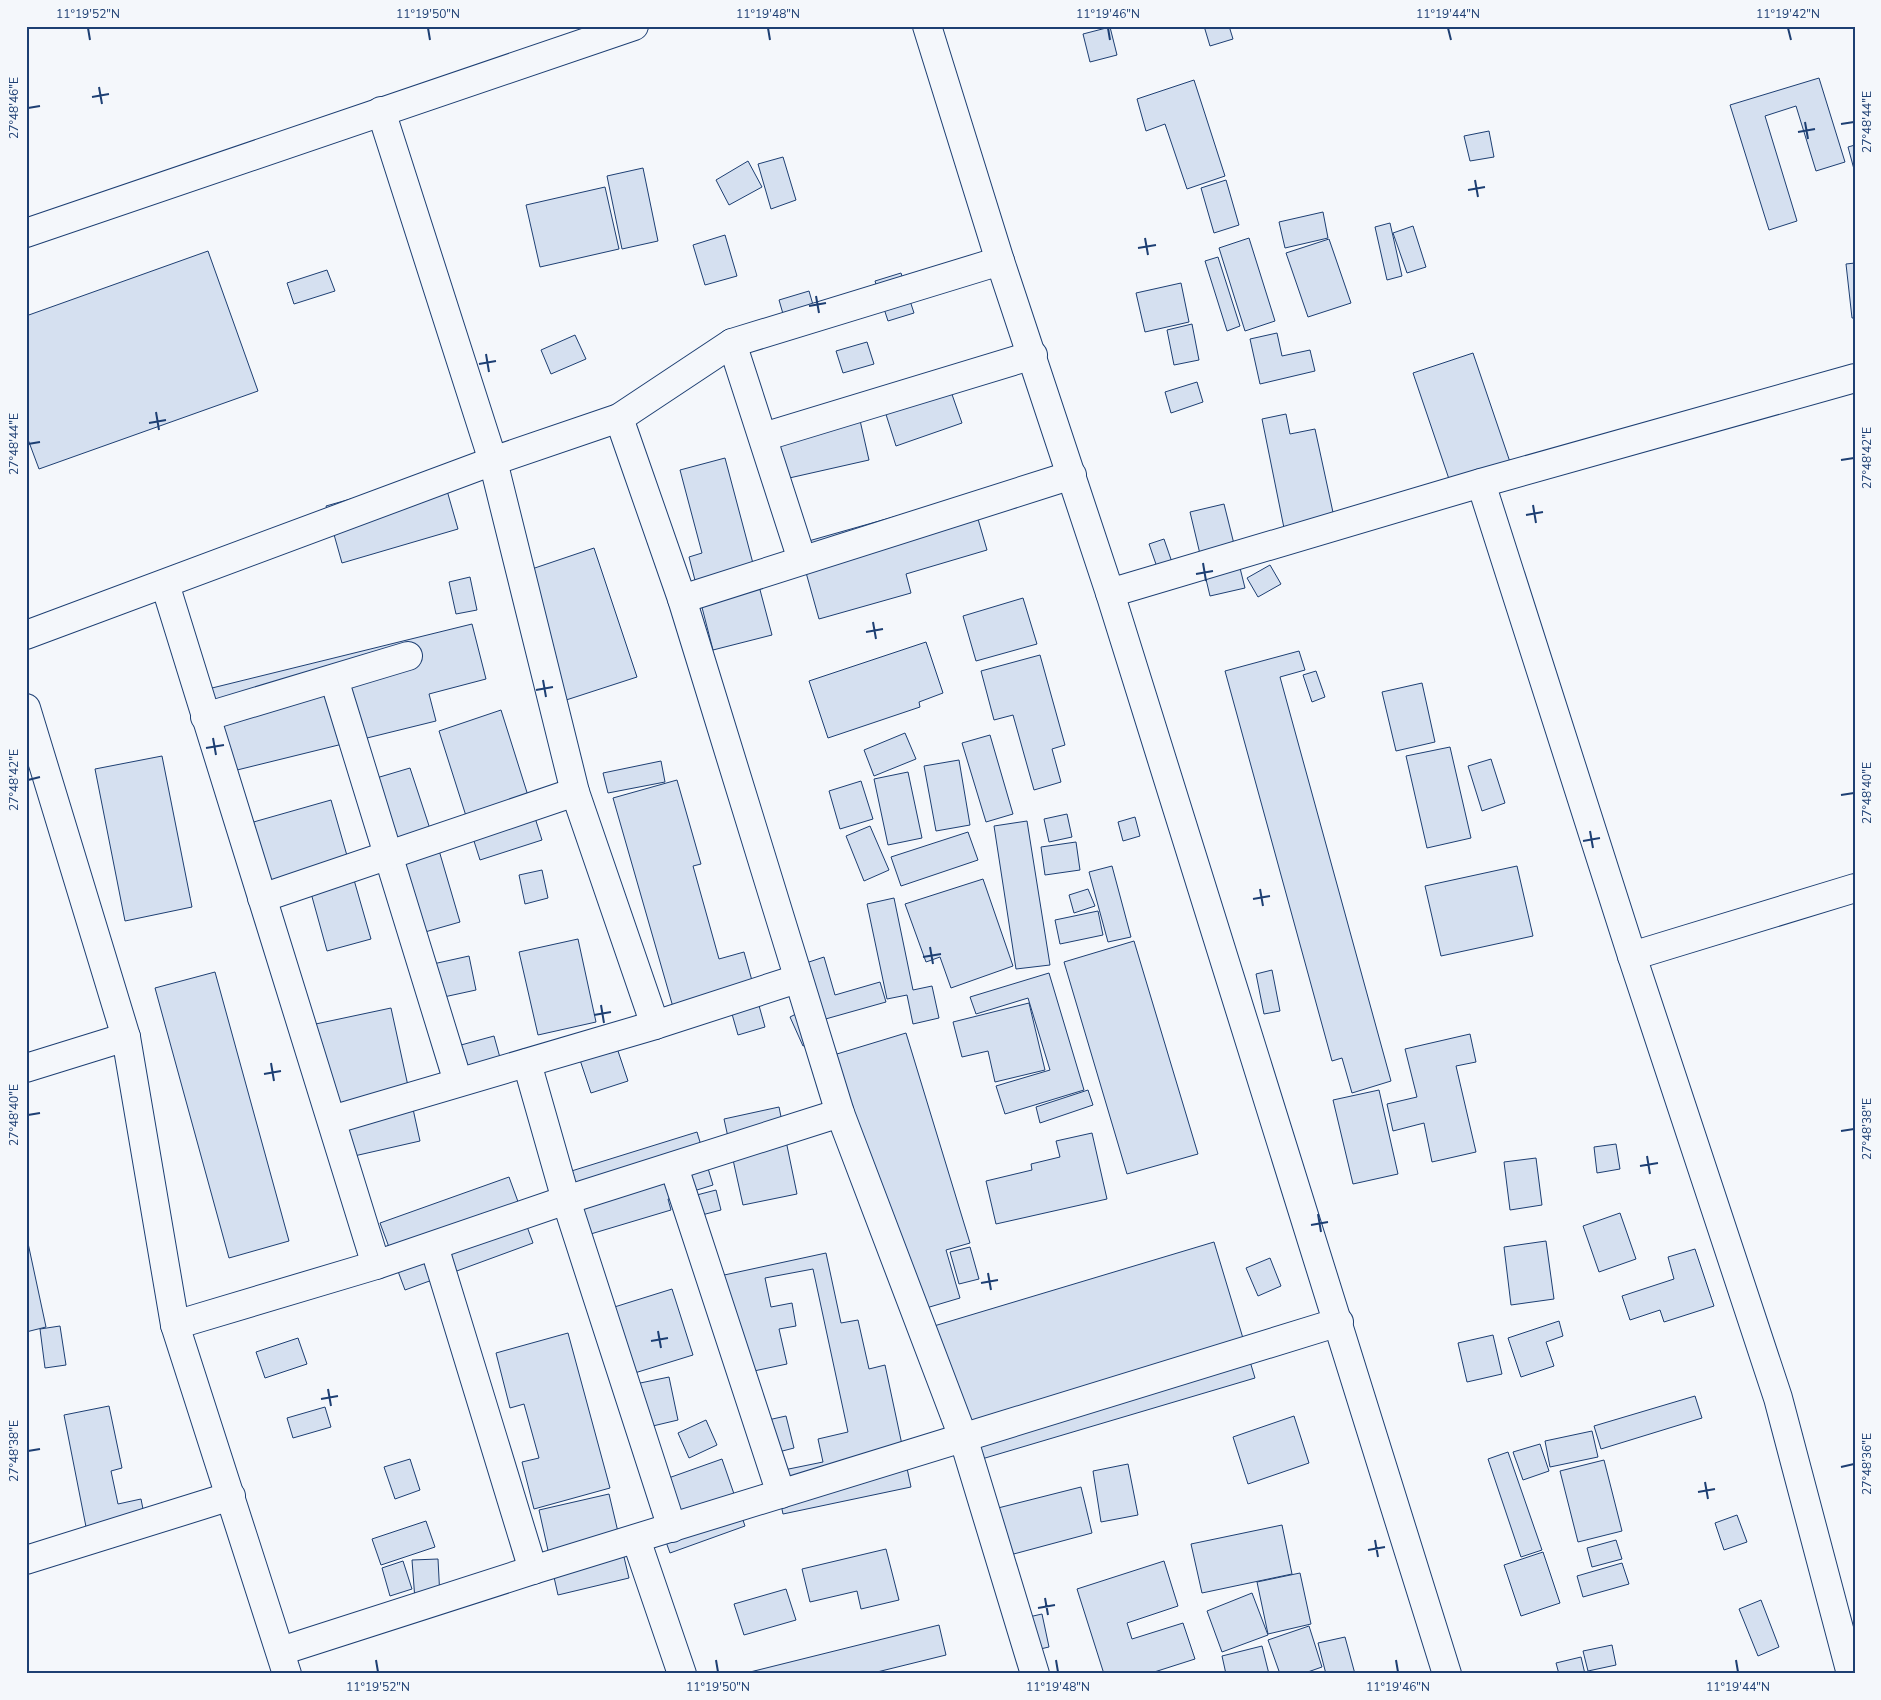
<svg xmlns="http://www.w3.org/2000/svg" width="1881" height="1700" font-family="'Nunito Sans',sans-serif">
  <rect width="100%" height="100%" fill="#f4f7fb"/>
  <g fill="#d5e0f0" stroke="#1d3f73">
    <polygon points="1204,26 1229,26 1233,39 1210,46"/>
    <polygon points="1110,27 1117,55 1090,62 1083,34"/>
    <polygon points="1819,78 1845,162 1816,171 1796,106 1765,116 1797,221 1769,230 1730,105"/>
    <polygon points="1194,80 1225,176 1187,189 1165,124 1146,131 1137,99"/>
    <polygon points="1489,131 1494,157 1470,161 1464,136"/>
    <polygon points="1855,145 1855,173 1848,147"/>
    <polygon points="783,157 796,200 771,209 758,164"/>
    <polygon points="748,161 762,187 729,205 716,180"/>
    <polygon points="643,168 658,241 622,249 607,176"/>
    <polygon points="1226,180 1239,225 1214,233 1201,188"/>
    <polygon points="605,187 619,249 540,267 526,205"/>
    <polygon points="1323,212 1328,238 1285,248 1279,222"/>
    <polygon points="1390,223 1402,276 1387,280 1375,227"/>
    <polygon points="1413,226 1426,267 1407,273 1393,233"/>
    <polygon points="725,235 737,276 705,285 693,245"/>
    <polygon points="1249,238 1275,321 1245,331 1219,248"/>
    <polygon points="1329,239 1351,303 1308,317 1286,253"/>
    <polygon points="208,251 258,391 39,469 26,434 26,316"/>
    <polygon points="1218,257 1240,326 1227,331 1205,261"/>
    <polygon points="1855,263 1855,318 1852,318 1846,264"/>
    <polygon points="327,270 335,291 294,304 287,283"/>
    <polygon points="901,273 914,313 888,321 875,281"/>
    <polygon points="1181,283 1189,322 1145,332 1136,293"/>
    <polygon points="809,291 820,329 790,338 779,300"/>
    <polygon points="1192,324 1199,360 1174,365 1167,330"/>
    <polygon points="1277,333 1282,356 1310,350 1315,371 1260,384 1250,339"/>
    <polygon points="575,335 586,359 551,374 541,350"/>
    <polygon points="867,342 874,364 843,373 836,351"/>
    <polygon points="1473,353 1510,462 1450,482 1413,373"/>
    <polygon points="1197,382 1203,402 1171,413 1165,392"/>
    <polygon points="948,383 962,423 896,446 883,405"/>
    <polygon points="1286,414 1290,434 1315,429 1334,517 1284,528 1262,419"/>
    <polygon points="859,416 869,460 776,481 766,436"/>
    <polygon points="725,458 772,635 713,650 689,557 702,553 680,470"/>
    <polygon points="442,473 458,529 342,563 326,506"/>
    <polygon points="971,495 987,550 906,574 911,593 819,619 798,544"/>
    <polygon points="1224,504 1245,588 1210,596 1190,512"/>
    <polygon points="1164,539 1174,568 1159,573 1149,544"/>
    <polygon points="594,548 637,677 560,702 517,574"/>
    <polygon points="1270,565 1281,584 1258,597 1247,578"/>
    <polygon points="470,577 477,610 456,614 449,582"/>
    <polygon points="1023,598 1037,644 976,661 963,616"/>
    <polygon points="472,624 486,679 429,694 436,721 229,772 208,689"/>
    <polygon points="926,642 943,693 919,702 920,707 828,738 809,681"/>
    <polygon points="1299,651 1305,670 1280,677 1391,1081 1352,1093 1342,1058 1332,1061 1225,671"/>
    <polygon points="1040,655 1065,745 1052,749 1061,782 1034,790 1013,715 994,720 981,671"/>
    <polygon points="1316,671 1325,697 1312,702 1303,675"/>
    <polygon points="1422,683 1435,742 1396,751 1382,692"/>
    <polygon points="501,710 542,840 480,860 439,731"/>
    <polygon points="905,733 916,759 874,776 864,750"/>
    <polygon points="990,735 1013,814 986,822 962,743"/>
    <polygon points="1450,747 1471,838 1427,848 1406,756"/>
    <polygon points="162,756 192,907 125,921 95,769"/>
    <polygon points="1491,759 1505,803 1482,811 1468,766"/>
    <polygon points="959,760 970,825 936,831 924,766"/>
    <polygon points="661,761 665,782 608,793 603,773"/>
    <polygon points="410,768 433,838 396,850 373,779"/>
    <polygon points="908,772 922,838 888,845 874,779"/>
    <polygon points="677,780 701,864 693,866 719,959 744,952 765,1027 738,1035 730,1007 677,1021 613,798"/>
    <polygon points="861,781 873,819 840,829 829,791"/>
    <polygon points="331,800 371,939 327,951 306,875 261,888 243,825"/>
    <polygon points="1067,814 1072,837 1049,842 1044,819"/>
    <polygon points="1135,817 1140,836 1123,841 1118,822"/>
    <polygon points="1027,821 1050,965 1016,969 994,826"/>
    <polygon points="870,826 889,870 864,881 846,836"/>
    <polygon points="968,832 978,860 901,886 891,857"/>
    <polygon points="1076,842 1080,870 1045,875 1041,847"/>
    <polygon points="438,847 460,922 411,936 389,861"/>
    <polygon points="1112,866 1131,937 1108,942 1089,872"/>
    <polygon points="1517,866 1533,936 1441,956 1425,886"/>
    <polygon points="542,870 548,898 525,904 519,875"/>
    <polygon points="983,879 1013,966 951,988 940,957 926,962 905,904"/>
    <polygon points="1088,889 1095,906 1074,913 1069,895"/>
    <polygon points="894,898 913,990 932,986 939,1018 913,1024 907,995 887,999 867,904"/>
    <polygon points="1098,911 1103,935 1060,944 1055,920"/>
    <polygon points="578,939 596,1022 538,1035 519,952"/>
    <polygon points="1134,941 1198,1154 1127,1174 1064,962"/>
    <polygon points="469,956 476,990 430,1000 424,966"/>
    <polygon points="824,957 835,995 880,982 886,1002 822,1020 806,963"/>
    <polygon points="1272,970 1280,1011 1264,1014 1256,974"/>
    <polygon points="215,972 289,1241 229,1258 155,988"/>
    <polygon points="1049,973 1084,1090 1005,1114 996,1086 1050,1070 1028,998 976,1014 970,997"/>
    <polygon points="1029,1003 1045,1070 995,1082 988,1051 962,1057 953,1022"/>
    <polygon points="391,1008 420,1141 341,1159 311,1025"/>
    <polygon points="808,1008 823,1037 803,1046 790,1017"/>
    <polygon points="906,1033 970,1243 946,1250 960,1298 906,1314 827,1057"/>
    <polygon points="1470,1034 1476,1062 1456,1066 1476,1152 1432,1162 1424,1123 1393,1131 1387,1104 1417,1097 1405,1049"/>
    <polygon points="494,1036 507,1083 463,1095 450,1048"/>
    <polygon points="616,1045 628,1081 591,1093 579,1057"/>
    <polygon points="1088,1090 1093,1105 1040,1123 1036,1107"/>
    <polygon points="1379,1090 1398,1174 1353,1184 1333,1100"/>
    <polygon points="779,1107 797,1194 743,1205 724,1119"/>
    <polygon points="697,1132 713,1185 668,1199 671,1210 584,1236 565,1173"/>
    <polygon points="1092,1133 1107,1199 996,1224 986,1181 1032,1170 1031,1164 1060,1157 1056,1141"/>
    <polygon points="1616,1144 1620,1169 1597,1173 1594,1147"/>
    <polygon points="1536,1158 1542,1205 1510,1210 1504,1162"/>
    <polygon points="509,1177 533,1243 405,1290 380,1223"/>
    <polygon points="716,1190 721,1210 698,1216 693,1196"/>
    <polygon points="1620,1213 1636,1259 1599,1272 1583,1226"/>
    <polygon points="1546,1241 1554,1299 1511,1305 1504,1247"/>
    <polygon points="1214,1242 1255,1378 975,1461 934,1326"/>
    <polygon points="28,1243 46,1327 26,1332 26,1244"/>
    <polygon points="970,1247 979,1279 959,1284 950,1252"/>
    <polygon points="1695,1249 1714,1306 1664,1322 1660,1310 1630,1320 1622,1296 1674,1279 1668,1257"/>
    <polygon points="826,1253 841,1323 858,1320 869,1369 885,1365 911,1487 783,1514 774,1472 823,1462 818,1439 848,1432 813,1269 765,1278 771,1307 792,1303 796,1326 779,1329 787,1364 735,1375 715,1277"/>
    <polygon points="1270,1258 1281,1286 1258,1296 1246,1268"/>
    <polygon points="672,1289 693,1355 612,1380 592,1314"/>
    <polygon points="1559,1321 1563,1336 1546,1342 1554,1366 1521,1377 1508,1338"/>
    <polygon points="60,1326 66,1365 45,1368 40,1329"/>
    <polygon points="568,1333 610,1488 534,1509 522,1462 539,1458 524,1404 510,1408 496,1353"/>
    <polygon points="1493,1335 1502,1374 1467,1382 1458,1343"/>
    <polygon points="298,1338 307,1364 265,1378 256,1352"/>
    <polygon points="669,1377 678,1420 636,1430 626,1386"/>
    <polygon points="1695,1396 1702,1418 1601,1449 1594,1426"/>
    <polygon points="109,1406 122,1468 111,1471 118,1504 141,1499 146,1524 88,1537 64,1415"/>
    <polygon points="325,1407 331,1427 293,1438 287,1418"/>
    <polygon points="786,1416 794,1448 767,1455 759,1422"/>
    <polygon points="1294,1416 1309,1463 1248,1484 1233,1437"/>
    <polygon points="706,1420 717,1445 689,1458 678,1433"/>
    <polygon points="1592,1431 1598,1457 1550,1467 1545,1441"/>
    <polygon points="1540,1444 1549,1471 1523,1480 1513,1452"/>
    <polygon points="1508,1452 1542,1550 1521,1557 1488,1459"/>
    <polygon points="410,1459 420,1490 395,1499 384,1467"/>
    <polygon points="722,1459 745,1526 670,1553 646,1486"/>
    <polygon points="1604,1460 1622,1531 1578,1542 1560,1471"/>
    <polygon points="1128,1464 1138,1515 1101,1522 1093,1471"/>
    <polygon points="1081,1487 1092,1533 1010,1555 998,1508"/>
    <polygon points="609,1494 629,1578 558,1595 539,1510"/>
    <polygon points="1737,1515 1747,1542 1724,1550 1715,1523"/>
    <polygon points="426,1521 435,1547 381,1565 372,1539"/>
    <polygon points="1282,1525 1292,1574 1202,1593 1191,1544"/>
    <polygon points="1616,1540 1622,1559 1592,1567 1587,1548"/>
    <polygon points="886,1549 899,1600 861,1609 857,1591 810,1602 802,1569"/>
    <polygon points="1543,1552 1560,1603 1521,1616 1504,1565"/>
    <polygon points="438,1559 440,1598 415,1600 412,1560"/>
    <polygon points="403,1561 412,1589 390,1596 382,1568"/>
    <polygon points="1164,1561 1178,1606 1127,1623 1132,1639 1183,1623 1195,1659 1148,1674 1104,1674 1077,1589"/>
    <polygon points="1622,1563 1629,1584 1583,1597 1577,1576"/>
    <polygon points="1300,1573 1311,1624 1268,1634 1257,1582"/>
    <polygon points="786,1589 796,1620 744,1635 734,1604"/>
    <polygon points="1252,1593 1268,1635 1222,1652 1207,1611"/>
    <polygon points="1761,1600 1779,1647 1758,1656 1739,1609"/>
    <polygon points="1042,1614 1049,1647 1027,1652 1020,1619"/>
    <polygon points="939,1625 946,1655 869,1674 742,1674"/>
    <polygon points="1309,1626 1322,1667 1302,1674 1280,1674 1268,1640"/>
    <polygon points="1345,1637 1355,1674 1326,1674 1318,1643"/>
    <polygon points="1612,1645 1616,1665 1588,1671 1583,1651"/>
    <polygon points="1262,1646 1269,1674 1226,1674 1222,1656"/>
    <polygon points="1581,1657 1585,1674 1559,1674 1556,1663"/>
  </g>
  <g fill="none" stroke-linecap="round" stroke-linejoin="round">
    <defs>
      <g id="minor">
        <polyline points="381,111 493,461 575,792 655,1025"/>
        <polyline points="26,233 634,26"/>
        <polyline points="732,343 802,560"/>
        <polyline points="619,418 682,599 840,1113 963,1437 1035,1674"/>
        <polyline points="763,437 1033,355"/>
        <polyline points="1481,483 1632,956 1778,1398 1851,1674"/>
        <polyline points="165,584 376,1265"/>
        <polyline points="1110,593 1481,483 1855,378"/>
        <polyline points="682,599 1072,475"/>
        <polyline points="26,635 493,461 619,418 732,343 1000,261"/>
        <polyline points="334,679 458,1082"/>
        <polyline points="26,708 126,1037 175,1325 287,1674"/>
        <polyline points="205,717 408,656"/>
        <polyline points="262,898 575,792"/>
        <polyline points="1632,956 1855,888"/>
        <polyline points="527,1063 566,1200 672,1528"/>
        <polyline points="26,1068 126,1037"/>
        <polyline points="332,1120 655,1025 797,979"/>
        <polyline points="674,1167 781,1494"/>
        <polyline points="434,1246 533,1570"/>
        <polyline points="175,1325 376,1265 566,1200 840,1113"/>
        <polyline points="636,1539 682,1674"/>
        <polyline points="26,1560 231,1496"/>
        <polyline points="281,1651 533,1570 1339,1322"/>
      </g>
      <polyline id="primary" points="927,26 1000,261 1110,593 1447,1674"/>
    </defs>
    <use href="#minor" stroke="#1d3f73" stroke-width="30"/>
    <use href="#primary" stroke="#1d3f73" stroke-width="30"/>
    <use href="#minor" stroke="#f4f7fb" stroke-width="28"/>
    <use href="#primary" stroke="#f4f7fb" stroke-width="28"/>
  </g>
  <path fill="none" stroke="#1d3f73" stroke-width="2" d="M88 28 90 40M428 28 430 40M768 28 770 40M1108 28 1110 40M1448 28 1451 40M1788 28 1791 40M99 87 102 104M92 97 109 94M28 108 40 106M1805 122 1808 139M1841 124 1854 122M1798 132 1815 129M1475 180 1478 197M1468 190 1485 187M1145 238 1148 255M1138 248 1156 245M816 296 819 313M809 306 826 303M486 354 489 372M479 364 496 361M156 412 159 430M149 423 166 420M28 444 40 442M1841 460 1854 458M1533 505 1536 523M1526 515 1543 512M1203 563 1206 581M1196 574 1213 571M873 622 876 639M866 632 883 629M543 680 546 697M536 690 553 687M213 738 216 755M206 748 224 745M28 780 40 777M1841 795 1854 793M1590 831 1593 848M1583 841 1600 838M1260 889 1263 906M1253 899 1270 896M930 947 933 964M923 957 941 954M601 1005 604 1023M594 1015 611 1012M271 1063 274 1081M264 1074 281 1071M28 1115 40 1113M1841 1131 1854 1129M1647 1156 1650 1174M1640 1166 1658 1163M1318 1214 1321 1232M1311 1225 1328 1222M988 1273 991 1290M981 1283 998 1280M658 1331 661 1348M651 1341 668 1338M328 1389 331 1406M321 1399 338 1396M28 1451 40 1449M1841 1467 1854 1464M1705 1482 1708 1499M1698 1492 1715 1489M1375 1540 1378 1557M1368 1550 1385 1547M1045 1598 1048 1615M1038 1608 1055 1605M376 1660 378 1672M716 1660 718 1672M1056 1660 1058 1672M1396 1660 1398 1672M1736 1660 1738 1672"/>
  <rect width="1881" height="1700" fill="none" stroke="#f4f7fb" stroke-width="55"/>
  <rect x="28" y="28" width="1826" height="1644" fill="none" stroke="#1d3f73" stroke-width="2"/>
  <g font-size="12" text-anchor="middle" fill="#1d3f73">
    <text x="88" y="18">11°19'52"N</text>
    <text x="428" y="18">11°19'50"N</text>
    <text x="768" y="18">11°19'48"N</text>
    <text x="1108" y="18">11°19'46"N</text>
    <text x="1448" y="18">11°19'44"N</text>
    <text x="1788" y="18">11°19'42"N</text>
    <text transform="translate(14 108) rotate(-90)" y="4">27°48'46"E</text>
    <text transform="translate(1867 122) rotate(-90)" y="4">27°48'44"E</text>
    <text transform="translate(14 444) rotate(-90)" y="4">27°48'44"E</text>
    <text transform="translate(1867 458) rotate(-90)" y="4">27°48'42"E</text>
    <text transform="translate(14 780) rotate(-90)" y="4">27°48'42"E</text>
    <text transform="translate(1867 793) rotate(-90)" y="4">27°48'40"E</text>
    <text transform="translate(14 1115) rotate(-90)" y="4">27°48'40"E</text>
    <text transform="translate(1867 1129) rotate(-90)" y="4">27°48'38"E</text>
    <text transform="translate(14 1451) rotate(-90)" y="4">27°48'38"E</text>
    <text transform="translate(1867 1464) rotate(-90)" y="4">27°48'36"E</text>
    <text x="378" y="1691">11°19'52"N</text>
    <text x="718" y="1691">11°19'50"N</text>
    <text x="1058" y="1691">11°19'48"N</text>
    <text x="1398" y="1691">11°19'46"N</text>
    <text x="1738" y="1691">11°19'44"N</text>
  </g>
</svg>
